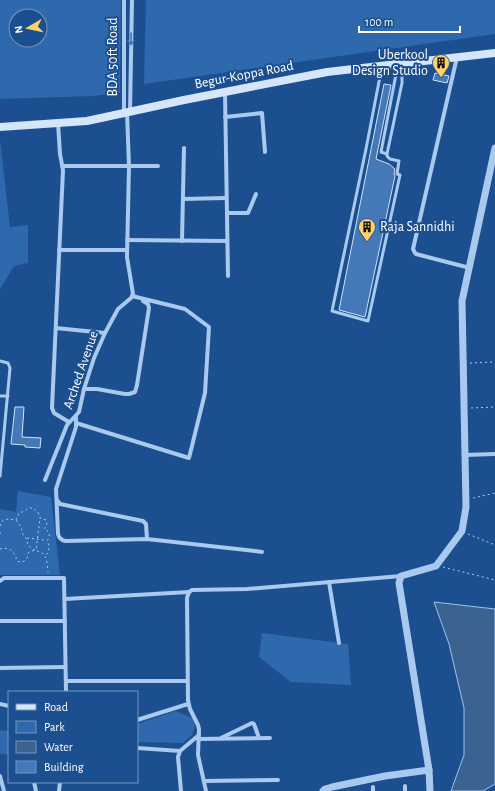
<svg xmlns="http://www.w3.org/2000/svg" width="495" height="791" font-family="'Alegreya Sans',sans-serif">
  <rect width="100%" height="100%" fill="#1b4f8f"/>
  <g fill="#2e69ad" fill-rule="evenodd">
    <path d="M0 0H121L120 93 93 96 0 99ZM16 16H40V40H16Z"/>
    <polygon points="146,0 495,0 495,34 144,84"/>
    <polygon points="0,140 10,227 28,225 28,263 14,266 0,289"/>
    <polygon points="18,491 51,497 60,575 0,575 0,509 16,512"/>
    <polygon points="262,633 348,644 351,685 291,682 259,657"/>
    <polygon points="176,711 192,718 195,725 192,735 183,743 137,742 137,724"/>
    <polygon points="0,730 9,731 9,755 0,754"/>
  </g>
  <polygon fill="#3c6290" stroke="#9cc4f0" points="434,602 495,609 495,784 483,791 451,791 464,755 464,708 449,644"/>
  <g fill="#4478b7" stroke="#cfe3fa">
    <polygon points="435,73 449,76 447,83 433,80"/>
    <polygon points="384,84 391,85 376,159 389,164 395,169 394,174 395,176 365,317 339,310"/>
    <polygon points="15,407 24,407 22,437 41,438 40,448 25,447 25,445 11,444"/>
  </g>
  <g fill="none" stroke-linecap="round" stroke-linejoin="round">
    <g stroke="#a9c9ee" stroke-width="1" stroke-dasharray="2 3" stroke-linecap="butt">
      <polyline points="470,363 495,362"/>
      <polyline points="471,408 495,407"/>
      <polyline points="473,498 495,493"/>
      <path d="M16 520 19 513 25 511 28 508H33L38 512 40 518 46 520 47 525 44 529C50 531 51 536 47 541 50 546 50 551 45 556"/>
      <polyline points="0,526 3,520 9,519 16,520 21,527 23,535 26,538 28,545 32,549 36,550 40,518"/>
      <polyline points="0,532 0,536"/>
      <polyline points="468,534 495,545"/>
      <polyline points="27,538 45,540"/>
      <path d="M0 549C10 546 15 552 17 561L20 562C25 562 28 558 28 553 31 551 33 550 37 551 48 553 47 564 48 572"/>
      <polyline points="443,567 495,580"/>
    </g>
    <g stroke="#a9c9ee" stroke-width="3">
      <polyline points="382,66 366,149 332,311 368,321 400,175 397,174 399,161 390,159 387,156 387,154 402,83 402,64"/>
      <polyline points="387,154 381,152 398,64"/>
      <polyline points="0,361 8,363 10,368 0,476"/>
      <polyline points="0,396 8,396"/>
    </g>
    <g stroke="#a9c9ee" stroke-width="4">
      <polyline points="457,57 413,249 415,253 416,254 470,268"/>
      <polyline points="225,92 228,276"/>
      <polyline points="130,112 132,0"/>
      <polyline points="124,113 124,0"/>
      <polyline points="225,117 262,113 265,152"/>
      <polyline points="58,123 60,154 63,170 52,408 54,413 69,422"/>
      <polyline points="62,166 158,166"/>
      <polyline points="183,199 226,198"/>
      <polyline points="227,213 248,213 256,194"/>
      <polyline points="127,240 227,241"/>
      <polyline points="182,241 184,148"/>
      <polyline points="59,250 127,250"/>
      <polyline points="56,328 105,333"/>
      <polyline points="84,389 97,389 125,394 129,394 135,392 137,385 149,308 148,304 143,301"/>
      <path d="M76 416V427L56 489 58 534C59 538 61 540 65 541L147 539 255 551 262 552"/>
      <polyline points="76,423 189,458 205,393 209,327 185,309 132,296"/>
      <polyline points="465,455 495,454"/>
      <polyline points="45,480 67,425 79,412 84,389 94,358 105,333 118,309 131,298 133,294 127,257 129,166 127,112"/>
      <polyline points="57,500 60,504 143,521 146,524 147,539"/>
      <polyline points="0,581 4,578 64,578 66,692"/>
      <polyline points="329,582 339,643"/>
      <polyline points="65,599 189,592"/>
      <polyline points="0,621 65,621"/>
      <polyline points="0,668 65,667"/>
      <polyline points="66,681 187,681"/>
      <polyline points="0,704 9,706"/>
      <polyline points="137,720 188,704"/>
      <polyline points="221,738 252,723 254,724 259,738"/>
      <polyline points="198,739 270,738"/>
      <polyline points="137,748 180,751"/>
      <polyline points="0,776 4,791"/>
      <polyline points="204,781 278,780"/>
      <polyline points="34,782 36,791"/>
      <polyline points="405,786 405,791"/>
      <polyline points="373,787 373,791"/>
      <polyline points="59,791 60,782"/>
      <polyline points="181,791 178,757 180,751 199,735"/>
      <polyline points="206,791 198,755 199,729 198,725 190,709 188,700 187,598 189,592 192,590 247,589 401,576"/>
    </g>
    <g stroke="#a9c9ee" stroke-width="7">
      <polyline points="323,791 325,789 332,787 385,776 429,770"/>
      <polyline points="430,791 429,770 399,583 401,576 436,566 462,531 466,507 462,301 495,148"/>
    </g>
    <polyline stroke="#d6e6fa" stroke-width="8" points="0,127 87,121 184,100 327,72 495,53"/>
  </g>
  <defs><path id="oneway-shaft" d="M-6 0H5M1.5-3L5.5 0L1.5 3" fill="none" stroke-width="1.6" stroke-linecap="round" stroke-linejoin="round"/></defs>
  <use stroke="#4674ac" href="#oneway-shaft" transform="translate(131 39) rotate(91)"/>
  <defs>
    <symbol id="building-pin" viewBox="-11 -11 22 30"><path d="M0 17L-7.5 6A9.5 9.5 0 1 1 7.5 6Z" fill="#ffd166" stroke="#1b4f8f"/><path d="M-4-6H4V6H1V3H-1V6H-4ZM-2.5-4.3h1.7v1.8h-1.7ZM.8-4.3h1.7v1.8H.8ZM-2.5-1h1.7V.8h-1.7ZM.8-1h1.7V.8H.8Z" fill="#111"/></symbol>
  </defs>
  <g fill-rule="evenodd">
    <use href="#building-pin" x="431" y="53" width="20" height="27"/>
    <use href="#building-pin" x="357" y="217" width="20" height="27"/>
  </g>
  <g text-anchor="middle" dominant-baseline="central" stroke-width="4" stroke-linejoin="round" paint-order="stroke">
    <g font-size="14" fill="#fff" stroke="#1b4f8f" text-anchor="end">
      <text x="428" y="55">Uberkool<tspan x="428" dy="16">Design Studio</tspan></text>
      <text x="380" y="227" text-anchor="start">Raja Sannidhi</text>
    </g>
    <g font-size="14" fill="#fff" stroke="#1b4f8f">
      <text transform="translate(113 57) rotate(-90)">BDA 50ft Road</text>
      <text transform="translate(244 75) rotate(-11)">Begur-Koppa Road</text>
      <text transform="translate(81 370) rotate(-71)">Arched Avenue</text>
    </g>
  </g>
  <rect x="8" y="691" width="130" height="92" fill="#1b4f8f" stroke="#7695bc"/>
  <rect x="16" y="704" width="20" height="6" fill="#d6e6fa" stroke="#7695bc"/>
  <text x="44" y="711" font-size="12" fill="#ffffff">Road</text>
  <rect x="16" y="721" width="20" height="12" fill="#2e69ad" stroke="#7695bc"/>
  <text x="44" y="731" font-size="12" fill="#ffffff">Park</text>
  <rect x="16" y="741" width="20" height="12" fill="#3c6290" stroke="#7695bc"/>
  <text x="44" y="751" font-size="12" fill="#ffffff">Water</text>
  <rect x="16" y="761" width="20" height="12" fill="#4478b7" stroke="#7695bc"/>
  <text x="44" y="771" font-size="12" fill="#ffffff">Building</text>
  <g transform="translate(28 28) rotate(261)"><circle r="19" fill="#1b4f8f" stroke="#7695bc"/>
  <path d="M0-3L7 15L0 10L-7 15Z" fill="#ffd166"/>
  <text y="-6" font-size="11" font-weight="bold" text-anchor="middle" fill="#ffffff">N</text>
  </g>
  <path d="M359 26v6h101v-6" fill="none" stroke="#ffffff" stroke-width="2"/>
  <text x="365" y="26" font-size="12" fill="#ffffff" stroke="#1b4f8f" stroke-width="3" paint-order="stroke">100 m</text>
</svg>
